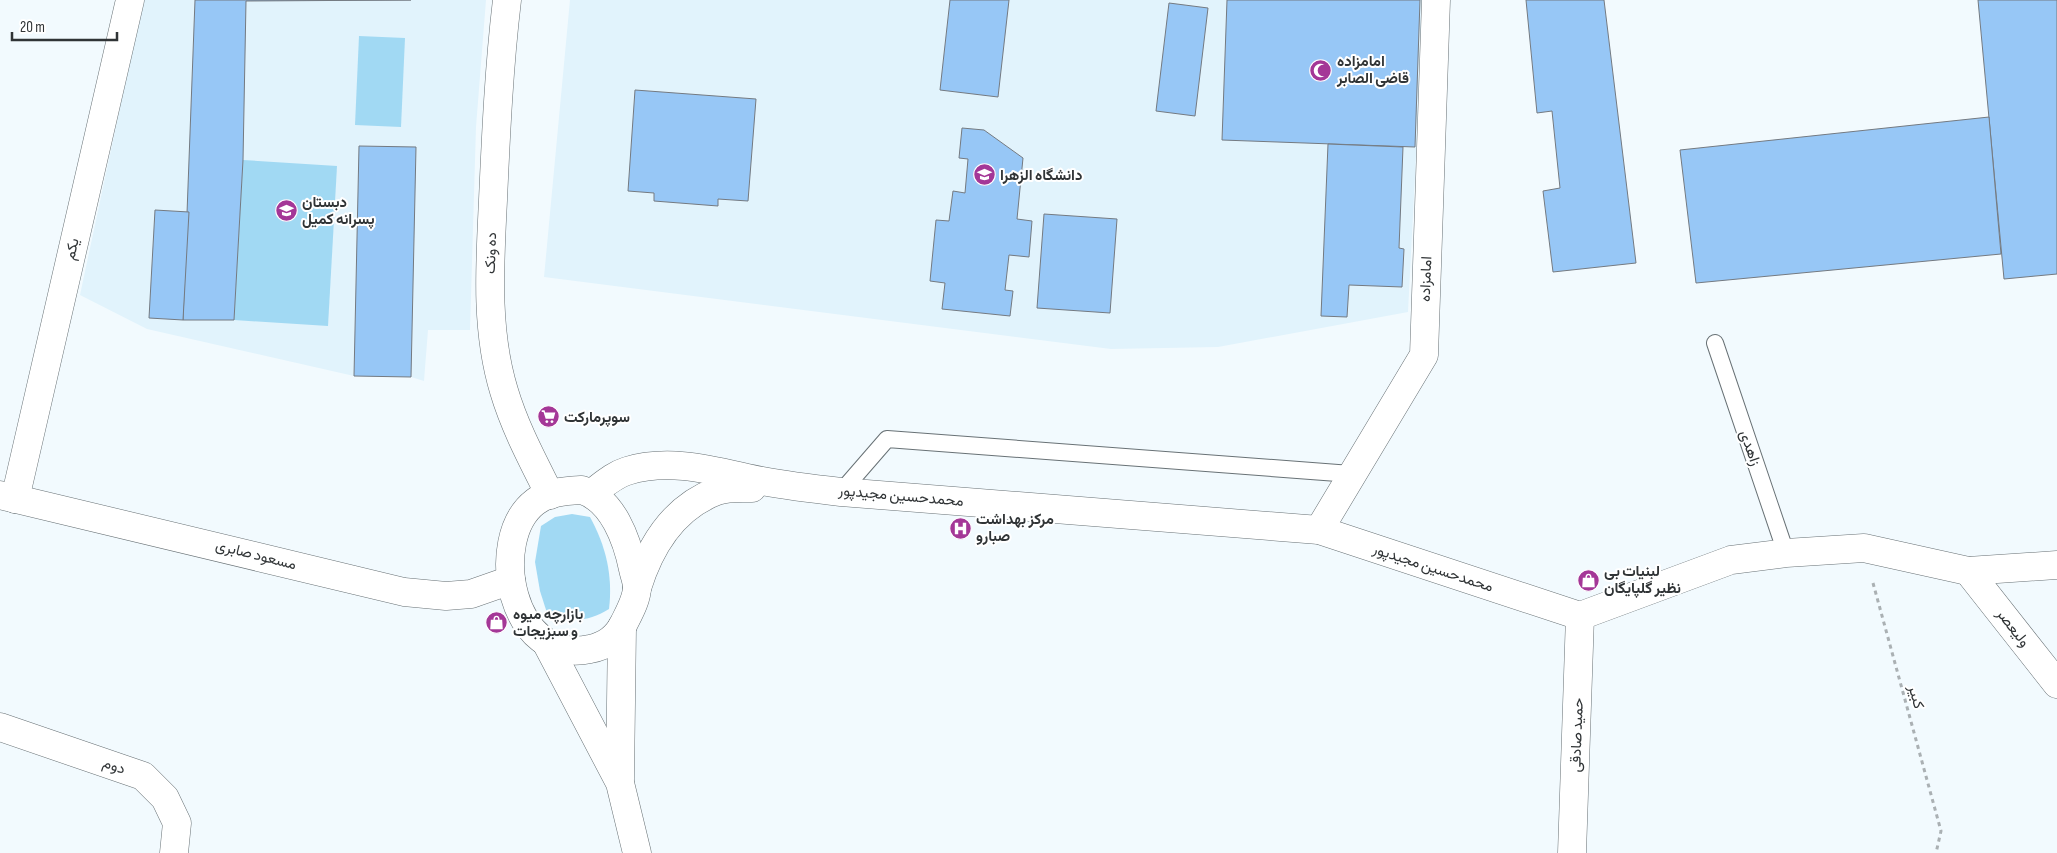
<svg xmlns="http://www.w3.org/2000/svg" width="2057" height="853" font-family="'Sofia Sans Condensed',Vazirmatn,sans-serif">
  <rect width="100%" height="100%" fill="#f2fafe"/>
  <g fill="#e1f3fc">
    <polygon points="143,0 486,0 476,127 470,330 428,330 424,381 411,377 354,376 147,329 80,295"/>
    <polygon points="570,0 1424,0 1408,312 1218,347 1111,349 544,277"/>
  </g>
  <g fill="#a1d9f3">
    <polygon points="359,36 405,38 401,127 355,125"/>
    <polygon points="243,160 337,166 328,326 234,320"/>
    <path d="M572 514 590 517C606 546 613 576 609 609 588 622 571 623 547 613L540 591 535 562 541 526 555 517Z"/>
  </g>
  <g fill="#97c7f6" stroke="#747a81">
    <polygon points="195,0 411,0 246,1 243,160 234,320 183,320"/>
    <polygon points="950,0 1009,0 998,97 940,90"/>
    <polygon points="1227,0 1420,0 1415,147 1222,140"/>
    <polygon points="1526,0 1604,0 1636,263 1553,272 1543,191 1560,188 1552,111 1537,113"/>
    <polygon points="1978,0 2057,0 2057,274 2004,279"/>
    <polygon points="1169,3 1208,8 1195,116 1156,111"/>
    <polygon points="635,90 756,99 748,201 718,199 718,206 654,201 654,193 628,191"/>
    <polygon points="1989,117 2001,254 1696,283 1680,150"/>
    <polygon points="962,128 984,130 1023,158 1017,219 1032,221 1029,257 1009,255 1005,290 1013,291 1010,316 942,309 945,283 930,281 936,220 949,221 953,191 965,193 968,159 959,158"/>
    <polygon points="1328,144 1403,147 1399,248 1404,249 1402,287 1349,285 1347,317 1321,316"/>
    <polygon points="359,146 416,147 411,377 354,376"/>
    <polygon points="155,210 189,212 183,320 149,318"/>
    <polygon points="1044,214 1117,219 1110,313 1037,308"/>
  </g>
  <g fill="none" stroke-linecap="round" stroke-linejoin="round">
    <defs>
      <g id="lane">
        <polyline points="1715,343 1786,553"/>
        <polyline points="841,492 887,439 1351,474"/>
      </g>
      <g id="street">
        <path d="M592 493C603 485 614 475 627 471 672 457 718 472 762 481 789 486 815 489 841 492L1319 530 1580 616 1731 560 1786 553 1864 548 1968 571 2057 565"/>
        <polyline points="15,499 130,0"/>
        <polyline points="1319,530 1424,355 1436,0"/>
        <polyline points="1968,571 2057,684"/>
        <path d="M637 588C650 546 674 507 717 491 727 487 741 488 752 488"/>
        <polyline points="0,727 143,776 165,798 177,823 174,853"/>
        <polyline points="1572,853 1580,616"/>
      </g>
      <g id="secondary">
        <path d="M507 0C499 67 496 133 493 200 490 263 485 329 504 391 515 428 533 461 550 495"/>
        <path d="M582 490C613 500 627 540 633 569 634 574 637 582 637 587 637 599 629 613 624 623 617 638 606 646 590 649 510 666 487 539 535 502 547 492 566 491 582 490Z"/>
        <polyline points="0,495 404,592 446,596 471,594 511,580"/>
        <polyline points="547,644 620,783 637,853"/>
        <polyline points="620,779 622,627"/>
      </g>
    </defs>
    <use href="#lane" stroke="#687175" stroke-width="18"/>
    <use href="#street" stroke="#687175" stroke-width="29"/>
    <use href="#secondary" stroke="#687175" stroke-width="29"/>
    <polyline stroke="#aab0b3" stroke-width="3" stroke-dasharray="4 4" stroke-linecap="butt" points="1873,583 1941,831 1936,853"/>
    <use href="#lane" stroke="#fff" stroke-width="16"/>
    <use href="#street" stroke="#fff" stroke-width="28"/>
    <use href="#secondary" stroke="#fff" stroke-width="28"/>
  </g>
  <defs>
    <symbol id="mosque-disc" viewBox="-11 -11 22 22"><circle r="9.5" fill="#a43797" stroke="#fff"/><path d="M3.5-4.9A6 6 0 1 0 3.5 4.9A5 5 0 1 1 3.5-4.9Z" fill="#fff"/></symbol>
    <symbol id="university-disc" viewBox="-11 -11 22 22"><circle r="9.5" fill="#a43797" stroke="#fff"/><path d="M0-5L7-2L0 1L-7-2ZM-4 1L0 2.5L4 1V4Q0 6-4 4Z" fill="#fff"/></symbol>
    <symbol id="school-disc" viewBox="-11 -11 22 22"><circle r="9.5" fill="#a43797" stroke="#fff"/><path d="M0-5L7-2L0 1L-7-2ZM-4 1L0 2.5L4 1V4Q0 6-4 4Z" fill="#fff"/></symbol>
    <symbol id="supermarket-disc" viewBox="-11 -11 22 22"><circle r="9.5" fill="#a43797" stroke="#fff"/><path d="M-6-5.5h2.5l.6 2H6L4.5 2H-2.5L-4.4-4H-6ZM-1.5 3.2a1.3 1.3 0 1 0 .1 0ZM3 3.2a1.3 1.3 0 1 0 .1 0Z" fill="#fff"/></symbol>
    <symbol id="hospital-disc" viewBox="-11 -11 22 22"><circle r="9.5" fill="#a43797" stroke="#fff"/><path d="M-5-5h3v3.5h4V-5h3V5h-3V1.5h-4V5h-3Z" fill="#fff"/></symbol>
    <symbol id="shop-disc" viewBox="-11 -11 22 22"><circle r="9.5" fill="#a43797" stroke="#fff"/><path d="M-5-2.5h2.3a2.7 3.5 0 0 1 5.4 0H5L5.5 6h-11ZM-1.5-2.5h3a1.5 2.3 0 0 0-3 0Z" fill="#fff"/></symbol>
  </defs>
  <g fill-rule="evenodd">
    <use href="#mosque-disc" x="1308" y="58" width="25" height="25"/>
    <use href="#university-disc" x="972" y="162" width="25" height="25"/>
    <use href="#school-disc" x="274" y="198" width="25" height="25"/>
    <use href="#supermarket-disc" x="536" y="404" width="25" height="25"/>
    <use href="#hospital-disc" x="948" y="516" width="25" height="25"/>
    <use href="#shop-disc" x="1576" y="568" width="25" height="25"/>
    <use href="#shop-disc" x="484" y="610" width="25" height="25"/>
  </g>
  <g text-anchor="middle" dominant-baseline="central" stroke-width="4" stroke-linejoin="round" paint-order="stroke">
    <g font-size="15" font-weight="bold" fill="#303436" stroke="#fff" text-anchor="start">
      <text x="1337" y="61">امامزاده<tspan x="1337" dy="17">قاضی الصابر</tspan></text>
      <text x="1000" y="175">دانشگاه الزهرا</text>
      <text x="302" y="202">دبستان<tspan x="302" dy="17">پسرانه كميل</tspan></text>
      <text x="564" y="417">سوپرمارکت</text>
      <text x="976" y="519">مرکز بهداشت<tspan x="976" dy="17">صبارو</tspan></text>
      <text x="1604" y="571">لبنیات بی<tspan x="1604" dy="17">نظیر گلپایگان</tspan></text>
      <text x="513" y="614">بازارچه میوه<tspan x="513" dy="17">و سبزیجات</tspan></text>
    </g>
    <g font-size="15" fill="#303436" stroke="#fff">
      <text transform="translate(72 249) rotate(-77)">یکم</text>
      <text transform="translate(491 253) rotate(-88)">ده ونک</text>
      <text transform="translate(1426 279) rotate(-88)">امامزاده</text>
      <text transform="translate(1750 448) rotate(71)">زاهدی</text>
      <text transform="translate(901 496) rotate(5)">محمدحسین مجیدپور</text>
      <text transform="translate(256 555) rotate(14)">مسعود صابری</text>
      <text transform="translate(1433 568) rotate(18)">محمدحسین مجیدپور</text>
      <text transform="translate(2013 628) rotate(52)">ولیعصر</text>
      <text transform="translate(1916 697) rotate(75)">کبیر</text>
      <text transform="translate(1577 735) rotate(-88)">حمید صادقی</text>
      <text transform="translate(114 766) rotate(19)">دوم</text>
    </g>
  </g>
  <path d="M12 32v8h105v-8" fill="none" stroke="#303436" stroke-width="2.5"/>
  <text x="20" y="32" font-size="15" fill="#303436" stroke="#ffffff" stroke-width="4" paint-order="stroke">20 m</text>
</svg>
